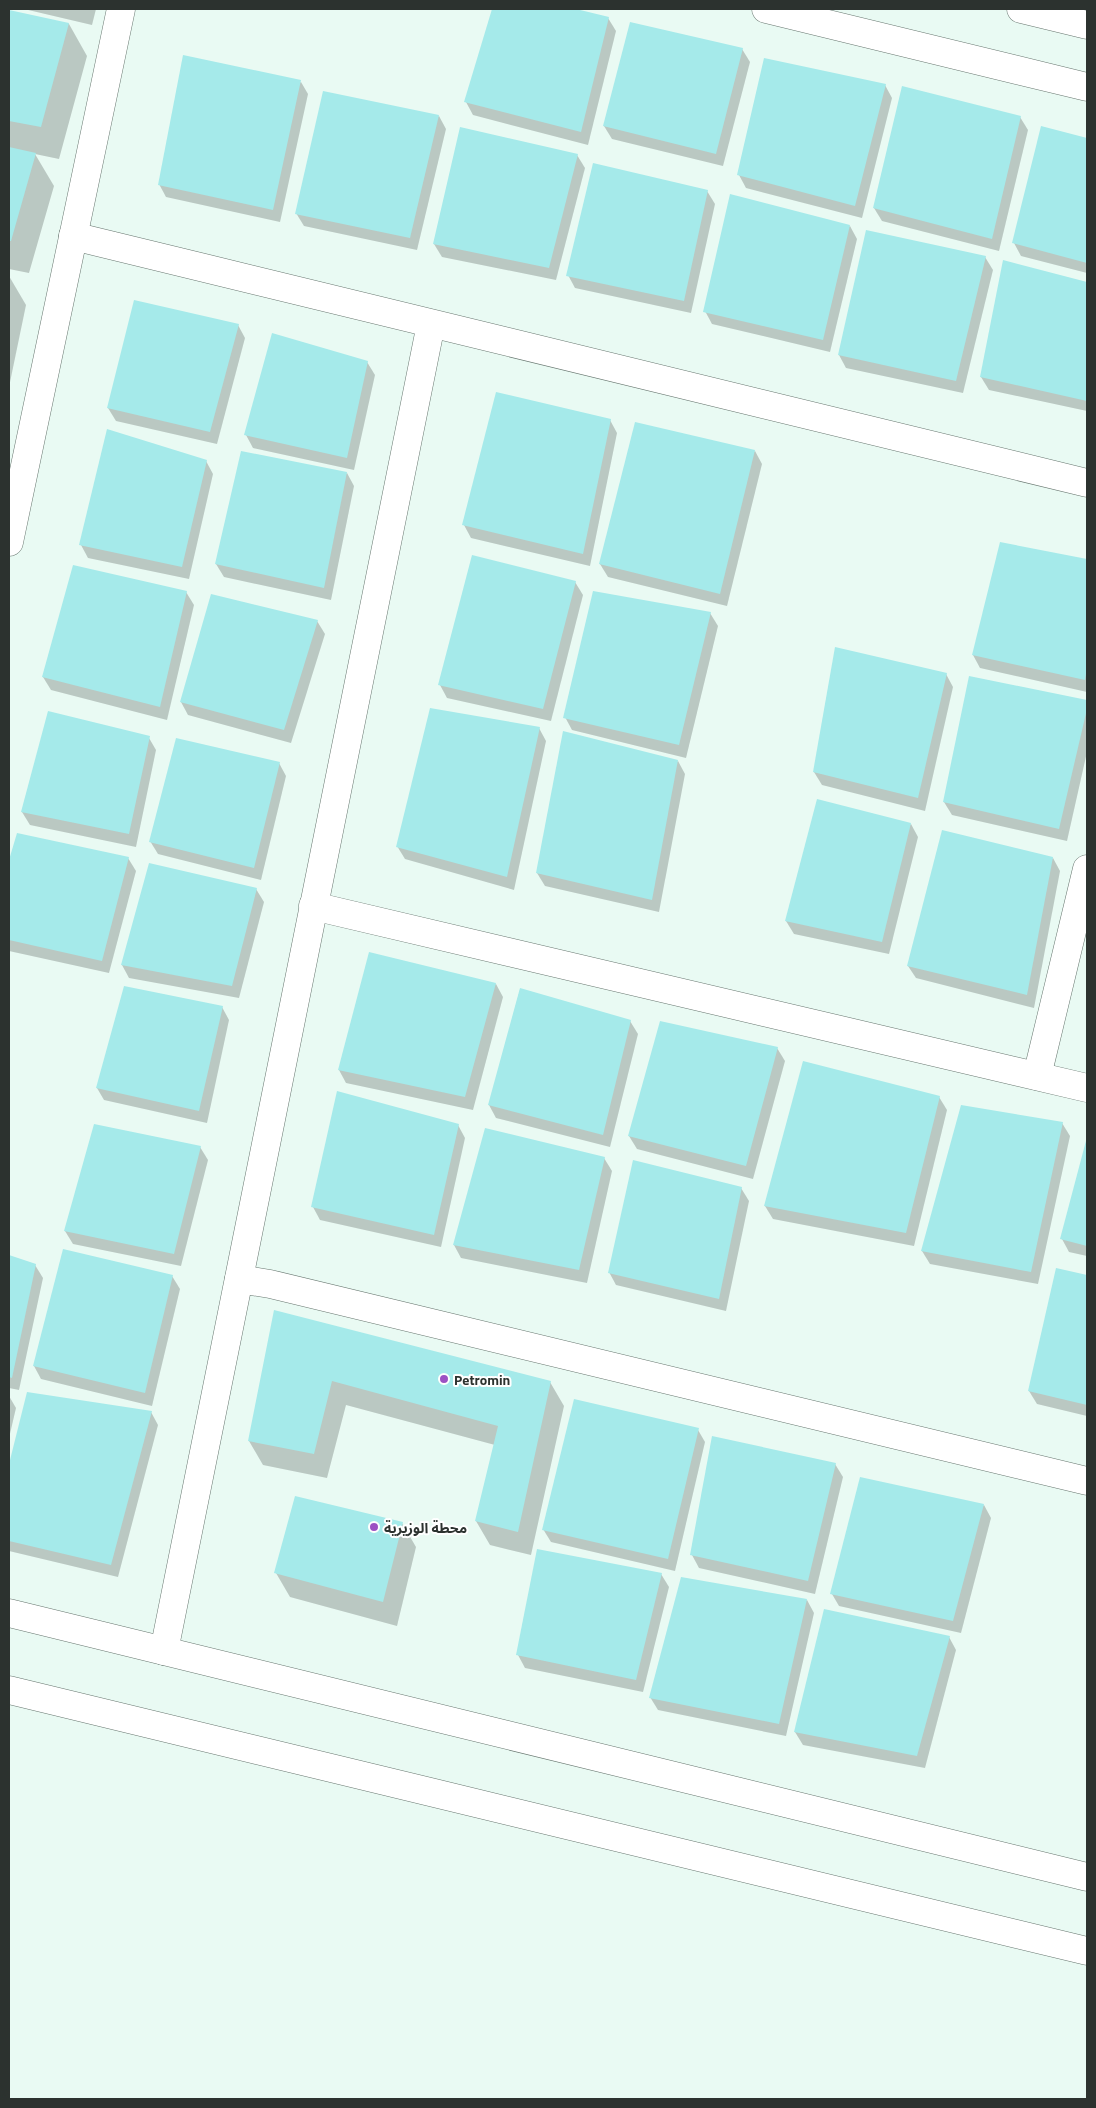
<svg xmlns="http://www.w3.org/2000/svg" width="1096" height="2108" font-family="'Titillium Web','Noto Sans Arabic',sans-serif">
  <rect width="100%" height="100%" fill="#e9faf3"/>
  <g fill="#0003">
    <polygon points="24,9 96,9 92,25"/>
    <polygon points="493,9 571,9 608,18 616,31 588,145 473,115 466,102"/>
    <polygon points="9,12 69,24 87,56 59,159 35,154 54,186 29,273 9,269"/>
    <polygon points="742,49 750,62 723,166 612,139 604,126"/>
    <polygon points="301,82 308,94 280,222 166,197 159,184"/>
    <polygon points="885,85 892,98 862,218 746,188 739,175"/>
    <polygon points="439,116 446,129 417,250 304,226 296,213"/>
    <polygon points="1020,117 1028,130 999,251 882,221 874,208"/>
    <polygon points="461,128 577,155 585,168 556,280 442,257 434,244"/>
    <polygon points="1042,128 1087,139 1087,273 1021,256 1014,243"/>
    <polygon points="707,191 715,204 691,313 575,288 568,275"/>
    <polygon points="850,226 857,239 830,352 712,324 705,311"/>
    <polygon points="985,257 993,270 963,393 846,368 839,355"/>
    <polygon points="1004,261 1087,284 1087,411 989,390 981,377"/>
    <polygon points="9,276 26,305 9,387"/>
    <polygon points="238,325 245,338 217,444 116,421 108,408"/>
    <polygon points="367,362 375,375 354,470 253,448 246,435"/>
    <polygon points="610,420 617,433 590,566 471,538 464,525"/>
    <polygon points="755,451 762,464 727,606 608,577 600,564"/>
    <polygon points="206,461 213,474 189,579 88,558 81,545"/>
    <polygon points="347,473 354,486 331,600 224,577 216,564"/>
    <polygon points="1001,544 1087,561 1087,692 980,668 973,655"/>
    <polygon points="575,582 583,595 551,721 447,698 440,685"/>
    <polygon points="186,592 194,605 167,720 51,690 43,677"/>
    <polygon points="710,613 718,626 686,758 572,730 565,717"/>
    <polygon points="317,621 325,634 291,743 188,715 181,702"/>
    <polygon points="946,674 953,687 925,811 822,785 814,772"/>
    <polygon points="970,677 1087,701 1087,752 1067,841 952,815 944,802"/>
    <polygon points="539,728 546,741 514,890 405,859 397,846"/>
    <polygon points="149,738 156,750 136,847 30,825 22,812"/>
    <polygon points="678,761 685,774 659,912 545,886 537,873"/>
    <polygon points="279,763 286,776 261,880 158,854 150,841"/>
    <polygon points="911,824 918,837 889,954 794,934 786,921"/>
    <polygon points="18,834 128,858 136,871 109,973 9,951 9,864"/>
    <polygon points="1053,858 1060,871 1034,1008 916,978 908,966"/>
    <polygon points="256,889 264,902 239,998 129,978 122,965"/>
    <polygon points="496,984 503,997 473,1110 346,1083 339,1070"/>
    <polygon points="520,990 630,1021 638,1034 610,1147 496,1118 489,1105"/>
    <polygon points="222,1007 229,1020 207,1123 104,1100 97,1088"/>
    <polygon points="661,1023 777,1048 785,1061 753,1179 637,1149 629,1136"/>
    <polygon points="939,1097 947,1110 914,1246 773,1219 765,1206"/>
    <polygon points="1062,1123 1070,1136 1038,1284 930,1264 922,1251"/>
    <polygon points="458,1125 465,1138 441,1247 320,1220 313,1207"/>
    <polygon points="1087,1139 1087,1256 1069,1252 1062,1239"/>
    <polygon points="200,1147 208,1160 181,1266 73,1244 65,1231"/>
    <polygon points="604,1158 612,1171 587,1283 461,1258 454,1245"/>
    <polygon points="741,1188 749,1201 726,1311 616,1285 609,1272"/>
    <polygon points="9,1257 35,1265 43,1278 19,1390 9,1388"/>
    <polygon points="1057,1269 1087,1276 1087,1416 1037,1404 1029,1391"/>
    <polygon points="172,1276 180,1289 152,1406 41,1379 34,1366"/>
    <polygon points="275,1312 550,1382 564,1406 531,1555 490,1545 476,1521 495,1445 346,1405 327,1478 263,1465 249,1441"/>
    <polygon points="28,1394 151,1412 158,1425 118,1577 9,1551 9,1469"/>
    <polygon points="9,1396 16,1408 9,1438"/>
    <polygon points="698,1430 705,1442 675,1571 551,1542 543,1529"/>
    <polygon points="835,1464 843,1477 815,1594 699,1568 692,1555"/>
    <polygon points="984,1505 991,1518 961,1633 839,1606 832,1594"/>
    <polygon points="402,1523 416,1547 397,1626 290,1597 276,1573"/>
    <polygon points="661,1574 669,1587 643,1692 525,1668 518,1655"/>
    <polygon points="807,1600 814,1613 786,1736 658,1710 650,1697"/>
    <polygon points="949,1637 956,1650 925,1768 803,1745 795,1732"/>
  </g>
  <g fill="#a5eaea">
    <polygon points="492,9 576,9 609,17 581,132 464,102"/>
    <polygon points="9,10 69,23 41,127 9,121"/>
    <polygon points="630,22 743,48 716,154 603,126"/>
    <polygon points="183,55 301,80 273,210 158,185"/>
    <polygon points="764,58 886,84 855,206 737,175"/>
    <polygon points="902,86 1021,116 992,239 873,208"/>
    <polygon points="323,91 439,115 410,238 295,214"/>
    <polygon points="1041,126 1087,138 1087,263 1012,243"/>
    <polygon points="460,127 578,154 549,268 433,244"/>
    <polygon points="9,147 36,153 11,241 9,241"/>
    <polygon points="593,163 708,190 684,301 566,276"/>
    <polygon points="730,194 850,225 823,340 703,312"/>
    <polygon points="866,230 986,256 956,381 838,355"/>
    <polygon points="1003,260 1087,282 1087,401 980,377"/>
    <polygon points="134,300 239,324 210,432 107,408"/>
    <polygon points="272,333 368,361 347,458 244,435"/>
    <polygon points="496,392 611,419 583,554 462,525"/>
    <polygon points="635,422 755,450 720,594 599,564"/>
    <polygon points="107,429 207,460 182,567 79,545"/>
    <polygon points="241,451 347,472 324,588 215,564"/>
    <polygon points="1000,542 1087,559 1087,668 1085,680 972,655"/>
    <polygon points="472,555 576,581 543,709 438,685"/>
    <polygon points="73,565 187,591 160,707 42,677"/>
    <polygon points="593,591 711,612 679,745 563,718"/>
    <polygon points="211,594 318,620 284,730 180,702"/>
    <polygon points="835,647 947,673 918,798 813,772"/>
    <polygon points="969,676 1087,700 1087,709 1059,829 943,802"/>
    <polygon points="430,708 540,727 507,877 396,847"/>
    <polygon points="48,711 150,736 129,834 21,812"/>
    <polygon points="563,731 678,760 652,900 536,873"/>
    <polygon points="176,738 280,762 254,868 149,842"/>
    <polygon points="817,799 911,823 882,942 785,921"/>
    <polygon points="942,830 1053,857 1027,995 907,966"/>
    <polygon points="17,833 129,857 102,961 9,940 9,860"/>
    <polygon points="149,863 257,888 232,986 121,965"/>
    <polygon points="369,952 496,983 465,1097 338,1070"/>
    <polygon points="124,986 223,1006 199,1111 96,1088"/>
    <polygon points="520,988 631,1020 603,1135 488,1105"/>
    <polygon points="660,1021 778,1047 746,1166 628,1136"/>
    <polygon points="803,1061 940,1096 906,1233 764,1206"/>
    <polygon points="337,1091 459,1124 434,1235 311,1207"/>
    <polygon points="961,1105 1063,1122 1031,1272 921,1251"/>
    <polygon points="94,1124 201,1146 174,1254 64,1231"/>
    <polygon points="485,1128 605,1157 579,1270 453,1245"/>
    <polygon points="1087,1137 1087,1246 1060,1239"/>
    <polygon points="633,1160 742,1187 719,1299 608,1273"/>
    <polygon points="63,1249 173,1275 145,1393 33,1366"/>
    <polygon points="9,1255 36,1264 12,1378 9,1377"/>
    <polygon points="1056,1268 1087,1275 1087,1405 1028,1391"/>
    <polygon points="274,1310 551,1381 518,1532 475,1521 498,1426 332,1381 314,1454 248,1441"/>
    <polygon points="27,1392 152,1411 111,1565 9,1541 9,1464"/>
    <polygon points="574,1399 699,1428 668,1559 542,1530"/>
    <polygon points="712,1436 836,1463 808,1581 690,1555"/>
    <polygon points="860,1477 984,1504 953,1621 830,1594"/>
    <polygon points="295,1496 403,1522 383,1602 274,1573"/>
    <polygon points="537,1549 662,1573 636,1680 516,1655"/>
    <polygon points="681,1577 807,1599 779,1724 649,1698"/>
    <polygon points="824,1609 950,1636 917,1756 794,1732"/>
  </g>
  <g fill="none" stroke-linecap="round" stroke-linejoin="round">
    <defs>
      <g id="minor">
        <polyline points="766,9 1087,87"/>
        <polyline points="1021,9 1087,25"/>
        <polyline points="73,236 1087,483"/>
        <polyline points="9,542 121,9"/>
        <polyline points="313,906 1087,1088"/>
        <polyline points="1037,1076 1087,869"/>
        <polyline points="239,1279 270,1284 1087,1481"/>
        <polyline points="164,1651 431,324"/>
      </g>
      <g id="tertiary">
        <polyline points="9,1613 1087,1877"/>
        <polyline points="9,1690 1087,1951"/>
      </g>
    </defs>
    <use href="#minor" stroke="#67766f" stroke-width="29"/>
    <use href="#tertiary" stroke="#67766f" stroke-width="29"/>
    <use href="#minor" stroke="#fff" stroke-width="28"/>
    <use href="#tertiary" stroke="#fff" stroke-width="28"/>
  </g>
  <g fill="#9c51c3" stroke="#fff" stroke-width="2">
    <circle cx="444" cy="1379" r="5"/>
    <circle cx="374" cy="1527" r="5"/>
  </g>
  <g text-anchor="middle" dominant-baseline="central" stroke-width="4" stroke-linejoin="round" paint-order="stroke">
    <g font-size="14" font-weight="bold" fill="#2c322f" stroke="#fff" text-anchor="start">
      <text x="454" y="1379">Petromin</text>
      <text x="384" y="1527">محطة الوزيرية</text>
    </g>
  </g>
  <rect width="1096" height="2108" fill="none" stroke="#2c322f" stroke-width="20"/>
</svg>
